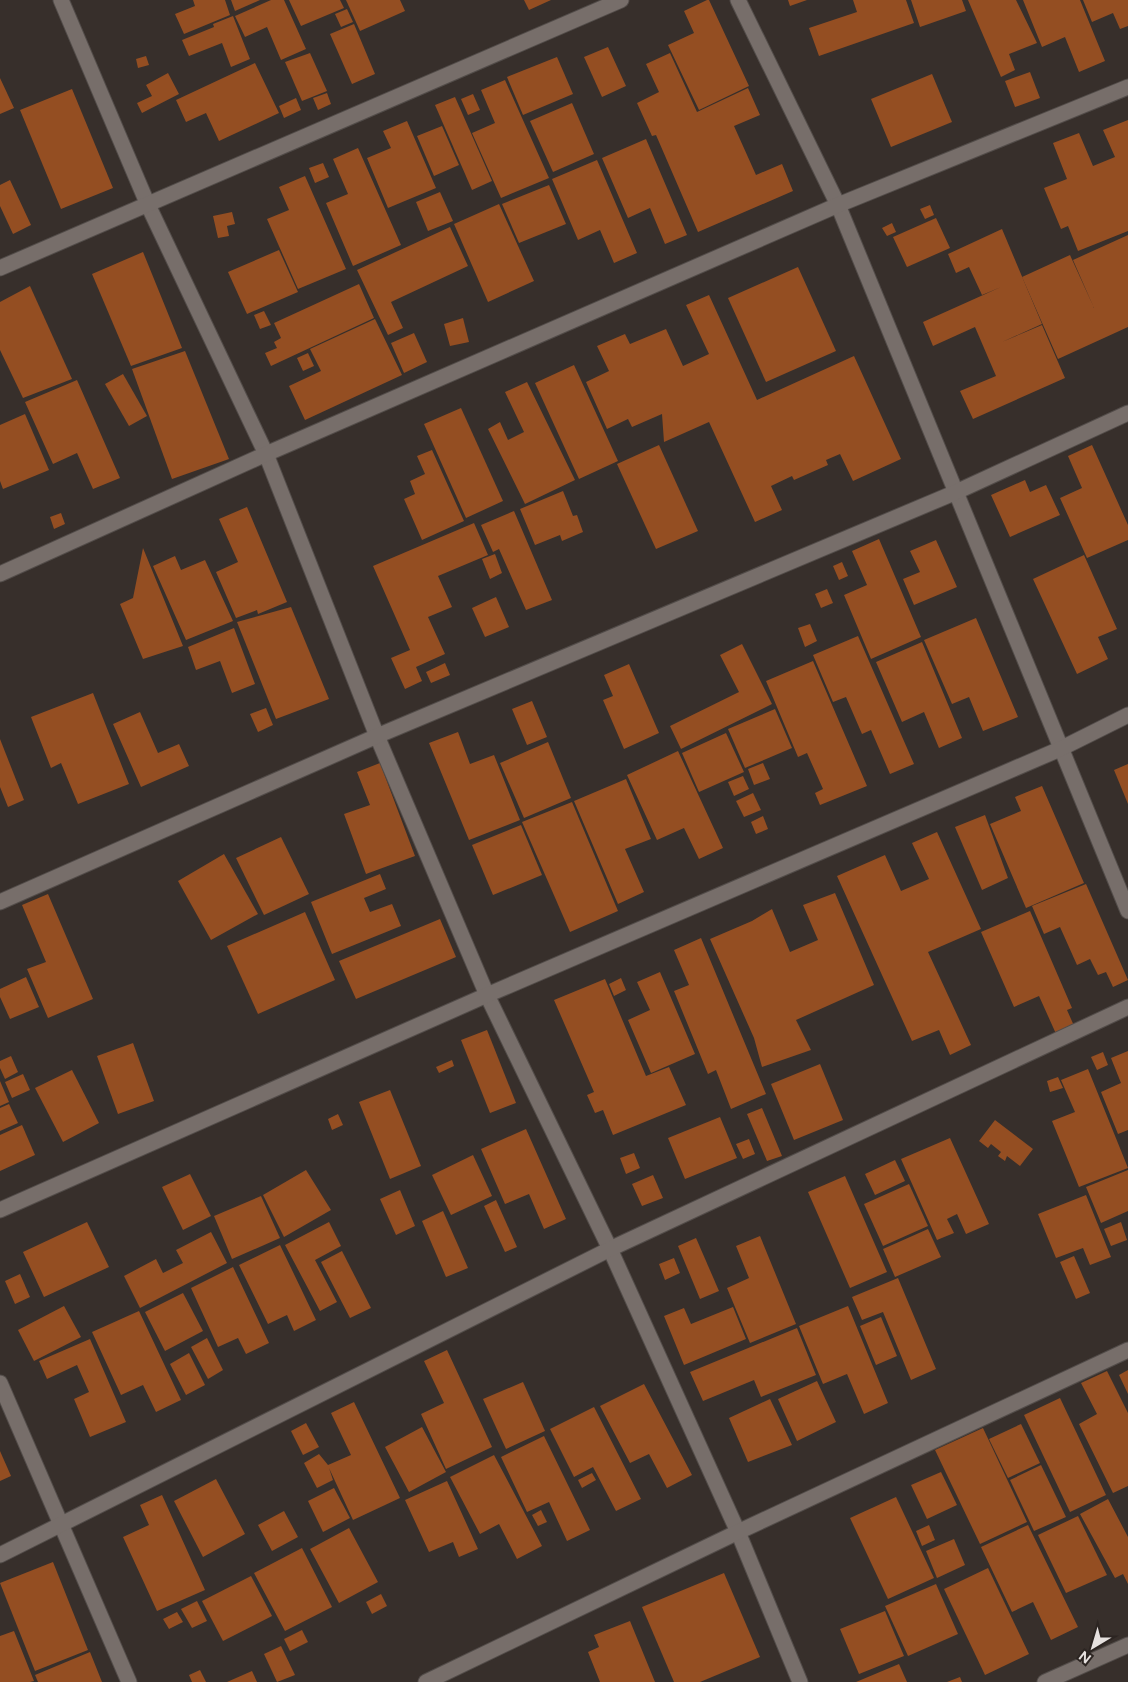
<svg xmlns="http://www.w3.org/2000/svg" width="1128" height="1682" font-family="Figtree,sans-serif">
  <rect width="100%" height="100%" fill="#372f2b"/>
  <g fill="#944e22">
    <polygon points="193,0 225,0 230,15 184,34 175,14 195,6"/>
    <polygon points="231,0 260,0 235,11"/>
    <polygon points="271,0 284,0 306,49 281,60 267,27 245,37 235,16"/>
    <polygon points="289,0 340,0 344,8 301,26"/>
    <polygon points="346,0 400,0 405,11 360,31"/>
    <polygon points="524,0 551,0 529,10"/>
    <polygon points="707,0 709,0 749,86 699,110 668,45 694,33 684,11"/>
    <polygon points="788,0 807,0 790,6"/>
    <polygon points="853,0 906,0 914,23 819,56 809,28 857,12"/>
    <polygon points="911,0 962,0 966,11 920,27"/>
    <polygon points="968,0 1016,0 1037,43 1009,54 1015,70 1001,77"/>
    <polygon points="1023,0 1080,0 1105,61 1079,72 1065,37 1042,47"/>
    <polygon points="1083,0 1128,0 1128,26 1120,29 1113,13 1092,22"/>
    <polygon points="347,9 353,22 341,27 335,14"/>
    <polygon points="233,16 250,59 231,67 222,43 189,56 182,40 214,27 213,24"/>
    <polygon points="354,24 375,74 352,84 330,34"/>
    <polygon points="608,47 626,86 602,97 584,57"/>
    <polygon points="310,53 327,91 302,101 285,62"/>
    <polygon points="670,53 697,112 748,88 760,115 734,126 756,175 782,164 793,191 698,232 656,135 652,136 637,103 659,92 646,64"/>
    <polygon points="146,56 149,65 138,68 136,59"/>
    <polygon points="557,57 573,94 523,115 507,77"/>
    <polygon points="255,63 279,113 219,141 206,113 186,122 176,100"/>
    <polygon points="1030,72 1040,98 1015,107 1005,81"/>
    <polygon points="168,73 179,94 142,113 137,103 152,96 146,85"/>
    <polygon points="932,74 952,122 891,147 871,99"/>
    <polygon points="0,78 14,108 0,114"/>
    <polygon points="505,80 549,178 501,198 472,133 495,123 481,90"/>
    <polygon points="72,89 113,188 61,209 20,110"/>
    <polygon points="327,93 331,104 318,110 313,98"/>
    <polygon points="473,94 480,110 468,115 461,99"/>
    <polygon points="455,97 492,181 472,190 435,105"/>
    <polygon points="296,98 301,110 284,118 279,106"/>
    <polygon points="572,103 594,154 553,172 530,121"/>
    <polygon points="1128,120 1128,231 1078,251 1068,226 1061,229 1044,188 1067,179 1053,143 1079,133 1093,166 1115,157 1103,130"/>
    <polygon points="407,121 436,188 388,208 367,158 391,148 383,131"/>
    <polygon points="442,126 459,165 434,176 417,136"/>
    <polygon points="646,139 687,235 665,244 650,208 628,218 602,158"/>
    <polygon points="358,148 401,245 353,266 326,203 348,194 333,159"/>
    <polygon points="597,160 637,253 614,263 600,230 578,240 552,179"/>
    <polygon points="323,163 329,177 315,183 309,168"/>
    <polygon points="305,176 346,269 298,289 267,219 289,210 279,187"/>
    <polygon points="10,180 31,225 13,234 0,206 0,185"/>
    <polygon points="549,185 566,224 519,243 502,204"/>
    <polygon points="440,192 453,221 428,231 416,202"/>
    <polygon points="499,204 534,281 488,302 454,224"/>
    <polygon points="930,205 934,215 925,219 920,209"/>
    <polygon points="232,212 235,224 227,226 229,236 218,238 213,216"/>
    <polygon points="936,218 950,248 907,267 893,237"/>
    <polygon points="892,223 896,232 887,236 882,228"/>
    <polygon points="450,227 468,266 391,302 403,328 388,335 357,270"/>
    <polygon points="1002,229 1042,324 1002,342 1042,325 1065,378 973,419 960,391 996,376 975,327 933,346 923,322 1001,287 982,295 969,267 956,273 948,254"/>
    <polygon points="1128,235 1128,327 1058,359 1022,277 1070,255 1094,308 1073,260"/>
    <polygon points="279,250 298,292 247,314 228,272"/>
    <polygon points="143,252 182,348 131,366 92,274"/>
    <polygon points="798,267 836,351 766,382 728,298"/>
    <polygon points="359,284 374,318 271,366 265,353 277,348 274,342 281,338 274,323"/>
    <polygon points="30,286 72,379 23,398 0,350 0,302"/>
    <polygon points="709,295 757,400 854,356 901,459 853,481 840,454 826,460 828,465 794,480 792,476 771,486 782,510 755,522 709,422 664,442 662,414 632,427 628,419 607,429 586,382 609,371 597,346 625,334 630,344 666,329 683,366 709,354 686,305"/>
    <polygon points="264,311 271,325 260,329 254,315"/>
    <polygon points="463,318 469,342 450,346 444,324"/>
    <polygon points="375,319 402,375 305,420 289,386 321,371 310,349"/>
    <polygon points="414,333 427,362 404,373 391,343"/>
    <polygon points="185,351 229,459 172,479 132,369"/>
    <polygon points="308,353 314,366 303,371 297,358"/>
    <polygon points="574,365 618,461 579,479 535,383"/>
    <polygon points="123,374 147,416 129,426 105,384"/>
    <polygon points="77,380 120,478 93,489 77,453 53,464 25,402"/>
    <polygon points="527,382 575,480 525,504 488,429 500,422 508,440 524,432 505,392"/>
    <polygon points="461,408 503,501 466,518 424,424"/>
    <polygon points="25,414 49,470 3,489 0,481 0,425"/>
    <polygon points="659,445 698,531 656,549 617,464"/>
    <polygon points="1092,445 1128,525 1128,540 1087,558 1060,498 1082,488 1068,456"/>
    <polygon points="432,450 464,521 422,540 404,499 415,494 410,481 425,474 417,456"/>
    <polygon points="1025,480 1030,492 1046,485 1060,515 1010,537 991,495"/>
    <polygon points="563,491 573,516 577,515 583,532 562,541 560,535 535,545 520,509"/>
    <polygon points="247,507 287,602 258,614 257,610 236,618 216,572 238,562 219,519"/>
    <polygon points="514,511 552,600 526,610 499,549 493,552 481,525"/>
    <polygon points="61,513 65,524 54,529 50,517"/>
    <polygon points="474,523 488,555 438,576 452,607 428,617 445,654 416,667 422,681 405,689 391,658 410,650 373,566"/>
    <polygon points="879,539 921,637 871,659 844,595 867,585 852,551"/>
    <polygon points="936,540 957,587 914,605 903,579 920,572 910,551"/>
    <polygon points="143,548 183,646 143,659 120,604 133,598"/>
    <polygon points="495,554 502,573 490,579 482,559"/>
    <polygon points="1084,555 1117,629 1098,637 1108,659 1077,674 1033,579"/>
    <polygon points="175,556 181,570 205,560 233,621 186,640 153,566"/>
    <polygon points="842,562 848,576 839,580 833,566"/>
    <polygon points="827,589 833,603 821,608 815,594"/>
    <polygon points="496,597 509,627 485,637 472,608"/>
    <polygon points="291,607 329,699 276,719 237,622"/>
    <polygon points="976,618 1018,717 983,731 969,697 952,704 924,640"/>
    <polygon points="810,624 817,641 805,647 798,628"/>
    <polygon points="234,628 255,684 232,693 220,661 196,670 188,647"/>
    <polygon points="858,636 914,764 890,774 871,730 862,734 846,697 833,702 813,655"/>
    <polygon points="922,642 962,738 939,748 924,712 902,722 876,662"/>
    <polygon points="742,644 772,704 681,749 670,726 739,692 720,655"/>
    <polygon points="813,661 867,786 820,805 815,793 823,789 807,753 798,757 766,681"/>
    <polygon points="445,663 450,675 431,683 426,672"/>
    <polygon points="629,664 659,733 624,749 603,700 613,696 604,675"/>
    <polygon points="93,693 129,784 78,804 61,763 51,768 31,717"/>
    <polygon points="532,701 547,737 527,745 512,709"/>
    <polygon points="266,708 273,725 258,732 250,714"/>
    <polygon points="775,709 792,748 745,768 728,729"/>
    <polygon points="140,712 158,753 179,744 189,766 141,787 113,724"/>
    <polygon points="458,732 470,764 494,755 520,820 469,840 429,743"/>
    <polygon points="726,733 744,772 699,792 682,753"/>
    <polygon points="0,739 24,800 8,807 0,787"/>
    <polygon points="548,742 571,798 524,818 500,763"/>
    <polygon points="678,751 723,848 699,859 684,828 657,840 627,775"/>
    <polygon points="380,763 415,856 366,874 344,814 370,805 357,772"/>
    <polygon points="763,763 770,779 754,785 748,769"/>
    <polygon points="1128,764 1128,804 1114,770"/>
    <polygon points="743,776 749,789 734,796 728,782"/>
    <polygon points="626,779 651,839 625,849 644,892 618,904 574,801"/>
    <polygon points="1042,786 1084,883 1026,908 990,824 1021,811 1015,797"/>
    <polygon points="753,793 761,810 744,817 736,801"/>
    <polygon points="572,802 618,911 570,932 522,822"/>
    <polygon points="985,815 1008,878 982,890 955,827"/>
    <polygon points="763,816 768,829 756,834 751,822"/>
    <polygon points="521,825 542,875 493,895 472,845"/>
    <polygon points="937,832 981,929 928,952 971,1045 950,1055 939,1030 912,1041 837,876 885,855 901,891 929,879 912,843"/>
    <polygon points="281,837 309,894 264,915 236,858"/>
    <polygon points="224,854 258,914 211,940 178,881"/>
    <polygon points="380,874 386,889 364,898 370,912 392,904 401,926 332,954 311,902"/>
    <polygon points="1086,884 1128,980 1113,987 1106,972 1098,975 1090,959 1077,965 1060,927 1044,934 1032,906"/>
    <polygon points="835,893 874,985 796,1020 811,1050 762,1067 754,1038 710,939 752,921 772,909 790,952 818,940 803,905"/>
    <polygon points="48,894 93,999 48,1018 27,969 46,962 22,905"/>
    <polygon points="1030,911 1072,1008 1067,1010 1075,1028 1057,1036 1039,996 1014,1007 981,932"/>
    <polygon points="305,912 335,980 258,1014 227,946"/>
    <polygon points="440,919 456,957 356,999 339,961"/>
    <polygon points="701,938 766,1094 731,1109 716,1070 708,1074 674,991 689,985 674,950"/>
    <polygon points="660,972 695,1054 651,1073 628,1020 650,1010 637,982"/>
    <polygon points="26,977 39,1007 10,1019 0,997 0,989"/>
    <polygon points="621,978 626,990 614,996 609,984"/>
    <polygon points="605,979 646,1076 669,1067 686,1105 613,1135 603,1110 595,1113 587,1095 594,1092 554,1000"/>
    <polygon points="487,1030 516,1103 490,1113 461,1040"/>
    <polygon points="133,1043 154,1101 118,1114 97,1056"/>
    <polygon points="1128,1051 1128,1130 1118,1134 1101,1092 1121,1083 1111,1058"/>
    <polygon points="1103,1052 1108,1065 1097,1070 1091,1057"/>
    <polygon points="11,1056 18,1072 5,1079 0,1068 0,1061"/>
    <polygon points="452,1060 454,1066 439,1073 436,1067"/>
    <polygon points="820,1064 843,1120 794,1140 771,1084"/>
    <polygon points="1088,1069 1128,1168 1079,1187 1052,1121 1075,1112 1061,1080"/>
    <polygon points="72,1070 99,1123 63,1142 35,1088"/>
    <polygon points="23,1074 30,1090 12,1098 5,1082"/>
    <polygon points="1058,1077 1063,1088 1050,1092 1047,1081"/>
    <polygon points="0,1081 9,1102 0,1106"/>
    <polygon points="390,1090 421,1166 390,1179 359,1102"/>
    <polygon points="9,1104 18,1123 0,1131 0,1108"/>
    <polygon points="762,1108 782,1156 767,1161 747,1114"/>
    <polygon points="338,1114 343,1125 332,1130 328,1119"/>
    <polygon points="720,1117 737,1158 685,1179 668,1138"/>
    <polygon points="995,1120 1033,1149 1020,1166 1007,1156 1005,1161 998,1156 1001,1152 991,1144 988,1148 979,1141"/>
    <polygon points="22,1125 35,1155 0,1171 0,1135"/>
    <polygon points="526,1129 566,1219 544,1229 529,1194 505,1204 481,1149"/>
    <polygon points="950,1138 989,1224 966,1234 957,1214 947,1219 954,1233 937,1240 901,1159"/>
    <polygon points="749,1139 755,1154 743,1159 736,1144"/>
    <polygon points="634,1153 640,1168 626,1174 620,1158"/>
    <polygon points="473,1155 492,1196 451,1215 432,1175"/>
    <polygon points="895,1160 905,1181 875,1195 865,1174"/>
    <polygon points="306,1170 331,1210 284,1237 263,1195"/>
    <polygon points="1128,1170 1128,1211 1101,1223 1086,1187"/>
    <polygon points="190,1174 211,1216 183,1230 162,1187"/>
    <polygon points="653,1175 663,1198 642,1206 632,1184"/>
    <polygon points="845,1176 887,1272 850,1288 808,1192"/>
    <polygon points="909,1184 928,1226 883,1246 864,1204"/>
    <polygon points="400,1190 415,1226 396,1235 380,1199"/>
    <polygon points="1086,1195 1111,1257 1090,1265 1083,1248 1056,1258 1038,1214"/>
    <polygon points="261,1196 280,1238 232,1259 214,1216"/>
    <polygon points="496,1200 517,1247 505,1252 484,1206"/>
    <polygon points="443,1211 468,1268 446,1277 422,1221"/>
    <polygon points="87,1222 109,1267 44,1297 23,1252"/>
    <polygon points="329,1222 341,1246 315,1260 337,1302 320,1311 285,1245"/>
    <polygon points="1121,1222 1127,1240 1111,1246 1104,1229"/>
    <polygon points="928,1229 941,1257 895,1277 883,1249"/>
    <polygon points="211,1232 227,1263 140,1308 124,1276 156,1259 163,1273 183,1263 176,1250"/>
    <polygon points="760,1236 796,1324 750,1343 727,1288 749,1278 736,1246"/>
    <polygon points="696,1238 719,1291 700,1299 678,1246"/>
    <polygon points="280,1245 316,1320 294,1331 287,1315 268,1324 239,1265"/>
    <polygon points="342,1251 371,1308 350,1318 321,1262"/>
    <polygon points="1074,1256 1090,1293 1076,1299 1060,1262"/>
    <polygon points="674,1258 680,1273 665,1280 659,1264"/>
    <polygon points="233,1267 269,1343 246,1354 238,1338 218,1347 191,1288"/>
    <polygon points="20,1274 30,1297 15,1304 5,1281"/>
    <polygon points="898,1278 936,1369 911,1380 883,1312 862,1320 852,1297"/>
    <polygon points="183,1293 203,1331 165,1351 145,1312"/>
    <polygon points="64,1306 81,1337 34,1361 18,1330"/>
    <polygon points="848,1306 888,1403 864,1414 847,1374 823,1384 799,1326"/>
    <polygon points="733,1307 746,1339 684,1365 664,1316 684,1308 691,1324"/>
    <polygon points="139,1311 181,1400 156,1412 143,1385 121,1395 92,1332"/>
    <polygon points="881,1317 897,1356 876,1365 860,1326"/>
    <polygon points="797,1328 816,1375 761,1397 754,1380 703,1401 690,1372"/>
    <polygon points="207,1338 223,1370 208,1379 191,1347"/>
    <polygon points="90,1339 126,1422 90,1437 74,1399 89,1392 77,1365 47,1379 39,1361"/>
    <polygon points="447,1350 492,1447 446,1469 421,1414 444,1403 424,1361"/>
    <polygon points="189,1353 205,1385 186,1395 170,1364"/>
    <polygon points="1128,1370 1128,1394 1119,1375"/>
    <polygon points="1107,1371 1128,1413 1128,1486 1113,1493 1079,1424 1097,1414 1081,1383"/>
    <polygon points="817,1381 836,1422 797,1441 778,1399"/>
    <polygon points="523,1382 545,1431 506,1449 483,1399"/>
    <polygon points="644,1384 692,1475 667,1488 649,1454 630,1463 600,1406"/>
    <polygon points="1060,1398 1106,1495 1070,1512 1024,1415"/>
    <polygon points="770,1399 792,1445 748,1462 729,1418"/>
    <polygon points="354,1402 400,1498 353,1520 329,1468 333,1480 317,1488 304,1463 319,1454 328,1465 351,1455 331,1413"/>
    <polygon points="594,1407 641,1499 616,1511 593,1467 574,1477 550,1429"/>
    <polygon points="306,1423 319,1447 303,1455 291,1431"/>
    <polygon points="1021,1424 1040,1463 1008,1478 989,1439"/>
    <polygon points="422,1427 446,1472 409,1492 385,1447"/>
    <polygon points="983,1428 1027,1522 980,1544 935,1450"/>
    <polygon points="544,1436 590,1530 567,1541 549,1502 527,1512 501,1457"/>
    <polygon points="0,1451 11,1476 0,1481"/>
    <polygon points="494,1455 542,1546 517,1559 499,1524 480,1534 450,1477"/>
    <polygon points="1041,1465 1066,1517 1034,1531 1010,1480"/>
    <polygon points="941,1472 957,1505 927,1519 911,1485"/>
    <polygon points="592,1473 596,1480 582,1488 578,1480"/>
    <polygon points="216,1479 245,1534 203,1557 174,1501"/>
    <polygon points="447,1481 478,1549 459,1557 453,1542 429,1552 405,1500"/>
    <polygon points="334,1488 350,1518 323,1532 308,1501"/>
    <polygon points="162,1495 205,1590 157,1611 123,1537 149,1525 140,1505"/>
    <polygon points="896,1497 934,1578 888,1599 850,1518"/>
    <polygon points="1108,1499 1128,1537 1128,1584 1123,1574 1115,1578 1080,1514"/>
    <polygon points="541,1510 547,1522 538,1526 532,1515"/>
    <polygon points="284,1511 298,1537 272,1551 258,1525"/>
    <polygon points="1078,1516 1107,1575 1066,1593 1038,1535"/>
    <polygon points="929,1525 935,1540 922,1546 916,1531"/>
    <polygon points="1028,1525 1078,1627 1051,1640 1033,1602 1012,1612 981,1547"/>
    <polygon points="349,1528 378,1582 339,1603 310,1549"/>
    <polygon points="954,1539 965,1565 937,1578 926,1551"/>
    <polygon points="302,1548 332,1607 285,1631 254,1573"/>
    <polygon points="53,1562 88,1650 35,1671 0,1583"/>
    <polygon points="988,1568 1029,1654 985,1675 944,1589"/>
    <polygon points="724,1573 760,1657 700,1682 674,1682 642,1607"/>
    <polygon points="251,1576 272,1616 223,1641 202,1601"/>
    <polygon points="936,1584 958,1634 908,1656 885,1606"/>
    <polygon points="381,1594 387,1606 372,1614 366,1602"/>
    <polygon points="197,1601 207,1621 192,1628 181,1609"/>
    <polygon points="885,1611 904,1656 859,1674 840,1629"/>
    <polygon points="177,1612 183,1622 169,1629 163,1619"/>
    <polygon points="630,1621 655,1682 600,1682 588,1652 599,1647 594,1635"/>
    <polygon points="302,1630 308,1642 290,1651 284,1639"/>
    <polygon points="14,1631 34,1681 30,1682 0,1682 0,1636"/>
    <polygon points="281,1646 295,1675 277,1682 264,1654"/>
    <polygon points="90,1652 102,1682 38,1682 35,1675"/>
    <polygon points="899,1664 907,1682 856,1682"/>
    <polygon points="200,1670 206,1682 192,1682 189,1675"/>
    <polygon points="252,1671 257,1682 227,1682"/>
    <polygon points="960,1677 962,1682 947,1682"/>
  </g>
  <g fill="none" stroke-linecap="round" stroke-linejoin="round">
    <defs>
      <g id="minor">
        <polyline points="61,0 148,205 266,454 377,736 487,995 610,1249 738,1532 800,1682"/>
        <polyline points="738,0 838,205 1128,911"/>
        <polyline points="0,268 621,0"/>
        <polyline points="0,574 266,454 838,205 1128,87"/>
        <polyline points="0,902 377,736 954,493 1128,413"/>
        <polyline points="0,1210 487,995 1060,749 1128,715"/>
        <polyline points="0,1383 129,1682"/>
        <polyline points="0,1555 610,1249 1128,1007"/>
        <polyline points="426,1682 738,1532 1128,1350"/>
        <polyline points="1045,1682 1128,1645"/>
      </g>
    </defs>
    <use href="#minor" stroke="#524c49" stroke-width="17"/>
    <use href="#minor" stroke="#776e6a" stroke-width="15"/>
  </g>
  <g transform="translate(1093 1647) rotate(218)" stroke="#2c2522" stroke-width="4" paint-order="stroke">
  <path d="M0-4L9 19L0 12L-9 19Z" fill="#e6e1df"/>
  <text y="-8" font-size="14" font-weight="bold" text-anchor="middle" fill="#e6e1df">N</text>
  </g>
</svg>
